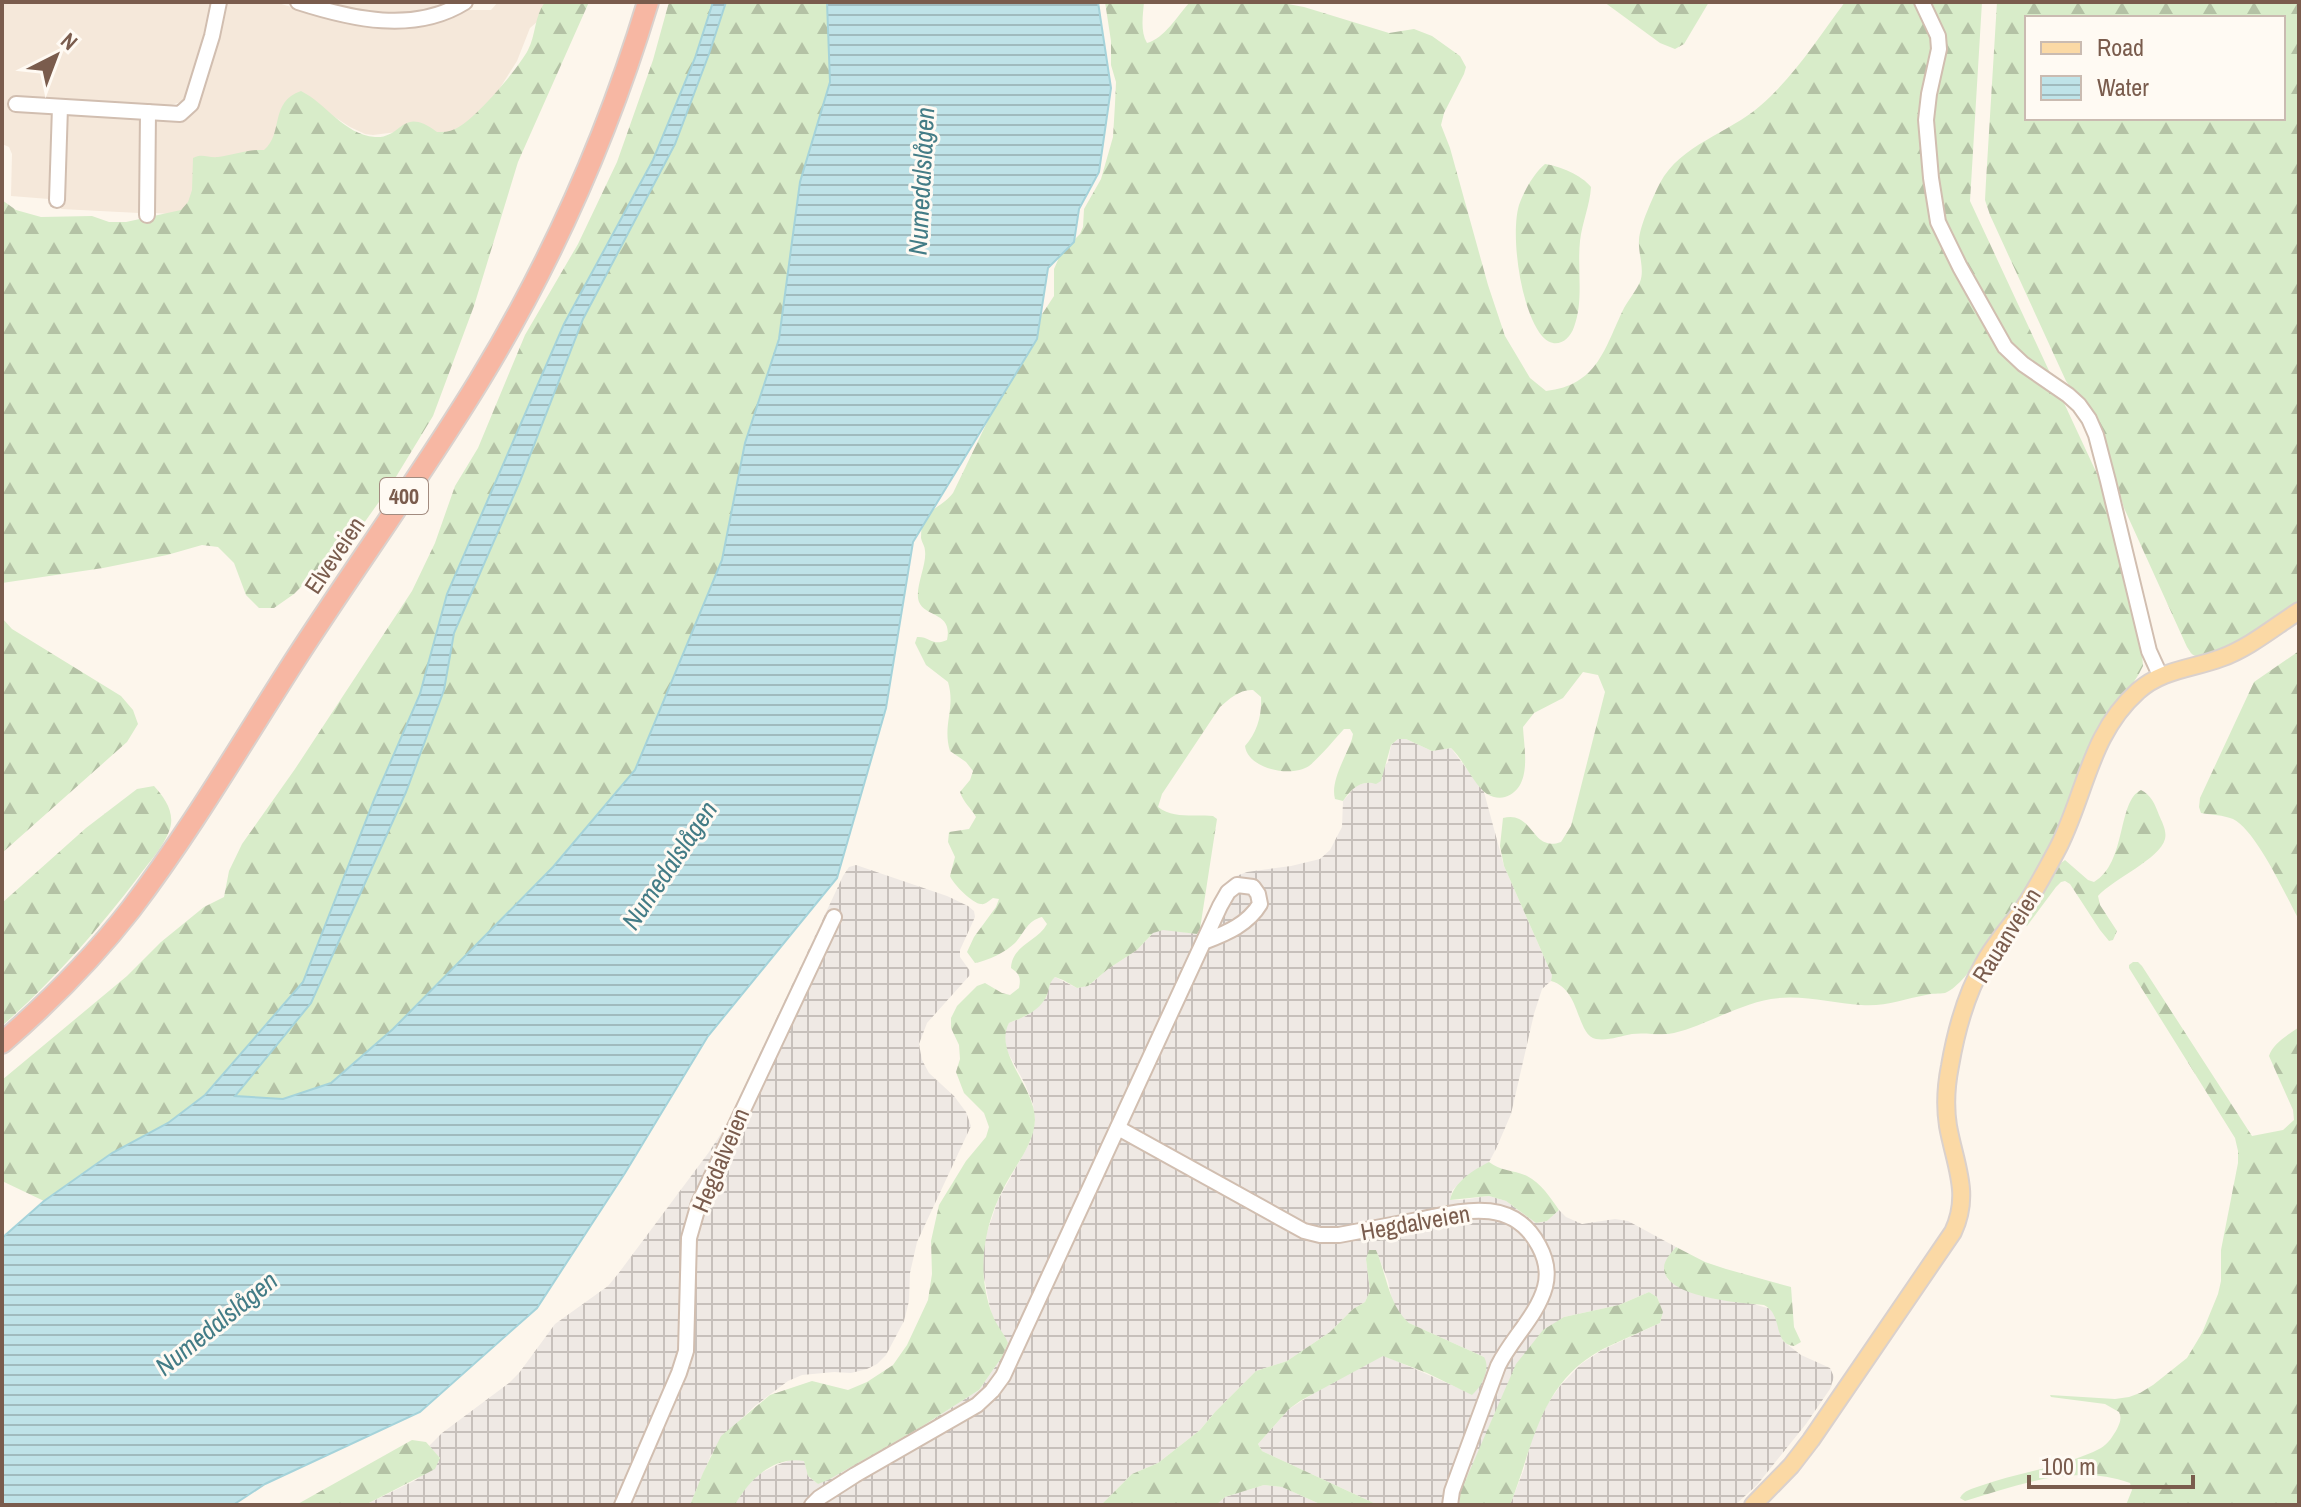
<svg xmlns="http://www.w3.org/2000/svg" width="2301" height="1507" font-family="'Archivo Narrow',sans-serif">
  <defs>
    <pattern id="industrial-grid" width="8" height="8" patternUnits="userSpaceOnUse" patternTransform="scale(2)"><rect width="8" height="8" fill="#efe9e4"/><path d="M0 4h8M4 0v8" fill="none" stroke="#c7c0bb"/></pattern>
    <pattern id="forest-firs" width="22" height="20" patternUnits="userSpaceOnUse" patternTransform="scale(2)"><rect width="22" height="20" fill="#d8ecc9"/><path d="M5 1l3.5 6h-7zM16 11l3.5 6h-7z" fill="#b4c2a5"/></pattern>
    <pattern id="water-rules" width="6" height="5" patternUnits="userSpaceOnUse" patternTransform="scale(2)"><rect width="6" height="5" fill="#bfe3e8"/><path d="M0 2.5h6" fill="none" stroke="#a0bbbe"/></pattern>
  </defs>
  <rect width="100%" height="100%" fill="#fdf6ec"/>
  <g fill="#f5e8da">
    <polygon points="2,2 210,2 210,3 204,42 188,94 181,102 168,106 62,103 53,112 49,199 11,196 12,154 9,147 2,144"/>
    <polygon points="225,2 275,2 336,21 389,29 440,20 466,10 491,10 498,2 548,2 537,22 530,28 517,61 500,88 483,137 397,132 373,135 365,134 350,127 327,112 307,110 272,150 186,209 169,214 155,213 153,212 152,119 187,117 195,111 211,62"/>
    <polygon points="317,2 450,2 419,12 377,16"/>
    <polygon points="66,115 142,117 139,213 61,209 64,118"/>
  </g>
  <g fill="url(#industrial-grid)">
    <polygon points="1398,739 1406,739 1432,751 1451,748 1484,792 1504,866 1552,975 1551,981 1542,989 1534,1014 1511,1114 1496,1149 1489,1162 1461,1181 1452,1191 1450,1200 1461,1200 1489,1196 1506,1201 1536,1223 1547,1221 1559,1210 1566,1217 1582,1224 1615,1219 1628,1221 1676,1247 1666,1262 1664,1270 1668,1280 1771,1309 1776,1316 1783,1341 1801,1355 1830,1368 1834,1377 1830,1389 1806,1424 1757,1485 1735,1505 1510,1505 1524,1469 1534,1430 1548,1403 1560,1386 1581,1364 1602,1350 1660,1323 1663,1312 1657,1297 1649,1292 1619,1305 1564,1317 1460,1493 1459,1505 1378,1505 1262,1451 1258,1444 1289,1409 1324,1387 1383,1355 1472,1394 1484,1357 1409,1323 1400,1315 1392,1300 1388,1281 1376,1250 1366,1259 1370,1291 1365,1302 1353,1309 1330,1332 1287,1361 1256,1371 1215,1412 1200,1430 1158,1463 1132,1474 1101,1505 735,1505 744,1488 759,1474 777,1465 793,1459 804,1460 808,1476 818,1484 921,1427 979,1390 1002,1357 1008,1343 993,1319 989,1303 983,1272 984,1241 998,1200 1030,1142 1035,1121 1033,1104 1025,1084 1006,1049 1004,1032 1009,1023 1026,1016 1047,996 1050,982 1055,977 1077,988 1088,986 1108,969 1137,950 1153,933 1163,929 1197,934 1221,888 1231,878 1247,872 1291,866 1320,859 1330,850 1342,827 1343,801 1357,785 1370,782 1388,762 1391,745"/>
    <polygon points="856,865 947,896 968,906 974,911 975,917 960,950 960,957 970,971 970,975 927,1023 919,1044 922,1060 929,1073 954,1096 966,1112 971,1126 917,1242 910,1273 909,1301 904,1321 886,1355 877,1364 867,1369 851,1373 834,1372 802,1375 788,1381 756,1405 739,1421 711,1455 690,1505 365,1505 416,1480 440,1458 429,1446 442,1433 509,1383 519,1373 555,1324 608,1286 618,1274 709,1152 726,1126 843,876 849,867"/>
    <polygon points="1264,1485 1282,1487 1322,1505 1216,1505 1225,1497"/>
  </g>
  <g fill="url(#forest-firs)" fill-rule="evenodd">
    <path d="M545 2H589L518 162 474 306 433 416 391 485 364 523 294 594 274 608H259L246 595 234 563 218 547 202 545 167 555 103 568 2 583V200L16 210 41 217 92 216 109 222H126L181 210 188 202 192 190 193 158C202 153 208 158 218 157 234 155 248 149 264 150 284 133 269 102 301 91 327 104 343 134 375 137 403 139 401 105 437 132 443 132 449 132 455 129 474 121 518 69 528 50 536 35 534 17 545 2Z"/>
    <polygon points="669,2 713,2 695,58 653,160 564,324 447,594 420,694 374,800 303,982 205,1095 168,1123 112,1153 44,1201 2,1181 2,1080 127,976 161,942 204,907 224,897 229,871 242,844 295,769 412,591 435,543 455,486 478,448 525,335 578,244 617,162 653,60"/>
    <polygon points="726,2 827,2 830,82 800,182 779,339 745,443 722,560 635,770 553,867 393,1029 331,1083 283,1099 234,1097 311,1003 406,792 444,690 454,634 520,481 583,319 675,144 709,54"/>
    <path d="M1105 2H1144C1143 15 1140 31 1147 43 1164 39 1178 15 1190 2H1277L1304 7 1389 33 1414 29 1432 36 1460 56 1466 67 1464 74 1444 113 1441 125 1450 148 1488 285 1505 336 1530 378 1546 391C1598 385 1604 349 1624 308 1629 299 1636 291 1640 282 1645 269 1638 254 1639 240 1640 225 1653 197 1660 183 1680 145 1729 133 1760 106 1793 78 1819 37 1845 2H1982L1970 201 2098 476C2111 517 2117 558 2128 599 2134 621 2142 643 2143 666 2138 677 2131 686 2123 696 2109 717 2094 741 2083 763 2071 787 2067 814 2056 837 2043 865 1970 986 1945 993 1939 994 1932 993 1926 995 1904 999 1885 1007 1861 1005 1832 1003 1801 994 1771 999 1737 1005 1707 1025 1674 1033 1661 1036 1646 1032 1632 1034 1621 1036 1608 1041 1596 1039 1576 1035 1581 989 1551 981L1552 975 1504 866 1500 846 1503 818C1534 810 1531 853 1561 842L1571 826 1605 692 1598 675 1583 672 1563 698 1534 713 1523 727C1524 749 1533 788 1505 797 1499 799 1492 797 1487 794 1473 784 1464 760 1451 748L1432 751 1406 739H1398L1391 745 1381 781 1376 784C1361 779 1351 789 1343 801L1335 799C1330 781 1346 757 1352 739L1353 734 1350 729H1344C1335 739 1319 758 1309 766 1291 778 1248 769 1245 746 1257 732 1262 716 1261 697L1253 690C1240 689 1229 699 1220 707L1162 794 1158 807C1174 819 1193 814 1213 816L1217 819 1200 929 1197 934 1163 930 1153 933 1137 950 1108 969 1088 986 1077 988 1063 980 1055 977C1048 984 1050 987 1047 995 1040 1011 1024 1017 1009 1023 993 1053 1035 1086 1035 1120 1034 1141 1021 1158 1011 1175 985 1217 974 1270 993 1316 996 1325 1004 1333 1008 1343L1002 1357 979 1390 921 1427 828 1480 818 1484 808 1476 804 1461C773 1456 749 1480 735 1505H690L703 1473 721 1436 770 1395 812 1381 848 1390 867 1382 893 1365 907 1345 928 1300 932 1274 931 1241 939 1205 966 1161 986 1137 989 1127 984 1113 964 1093 956 1072 960 1059 959 1045 951 1028V1018L957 1006 977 986 985 983 1002 993 1010 995 1019 988C1021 978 1020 974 1011 968 1012 945 1037 942 1047 924L1042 917C1027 921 1025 932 1015 943 1006 952 987 961 975 963L967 952 974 937 996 907 999 899 993 898C990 900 985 905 981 904 973 904 953 884 950 876L955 857 948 842 949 832 969 829 976 817C971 808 963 802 960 792L970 780 973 771 966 762 950 751C942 724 956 709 948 682L926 665 915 643 917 637C930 636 932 647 947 640 953 612 926 618 919 602 914 589 927 565 925 551 925 546 922 543 921 538 921 532 922 525 922 519 932 508 944 505 953 493L1031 331 1054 296V269L1061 253 1080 234 1083 227 1084 209 1101 179 1113 137 1115 104 1116 82 1111 65V41Z"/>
    <polygon points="1604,2 1709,2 1684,44 1675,49 1660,43"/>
    <path d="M1997 2H2299V603C2281 614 2214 660 2196 656 2191 655 2190 651 2187 647L2124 508 2102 431 2066 381 1990 215 1985 200 1986 181ZM2027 18H2283V118H2027Z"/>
    <path d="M1545 164C1559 166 1582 175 1591 187 1590 205 1582 223 1580 241 1577 269 1584 301 1574 327 1569 342 1554 350 1542 336 1521 311 1510 236 1519 205 1524 191 1534 173 1545 164Z"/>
    <polygon points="2,618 12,629 121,696 133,710 138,724 127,742 2,853"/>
    <path d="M2299 651V920C2286 896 2256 830 2233 819 2223 815 2212 815 2201 813L2199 807 2200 798 2254 682Z"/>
    <path d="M154 786C163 796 173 809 171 824 168 842 150 861 139 876 98 930 53 981 2 1026V903L86 828 137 789Z"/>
    <path d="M2141 790C2151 795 2155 804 2159 815 2162 822 2167 831 2165 839 2160 859 2113 879 2098 896L2100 905 2117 931 2113 940 2109 941 2100 930 2070 884 2065 881 2061 882 2056 887 2027 926 2024 923 2061 863 2065 860 2088 880 2094 882C2127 863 2117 801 2141 790Z"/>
    <path d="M2133 962H2138L2142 966 2252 1136 2283 1130 2294 1120 2293 1110 2269 1056C2273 1043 2288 1035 2299 1027V1505H2126L2132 1490 2130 1483C2074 1463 2018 1485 1965 1501L1960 1498C1964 1490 1972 1489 1980 1486 2018 1472 2065 1467 2101 1448 2108 1444 2113 1436 2117 1429 2120 1422 2122 1419 2119 1412L2105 1404 2051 1397 2050 1395 2115 1399 2129 1397 2140 1393 2153 1385 2187 1358 2202 1333 2218 1294 2221 1281V1250L2238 1163V1151L2235 1138 2129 968V965Z"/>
    <path d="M1489 1162C1500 1171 1514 1170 1527 1176 1541 1183 1550 1197 1559 1210L1547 1221 1536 1223 1506 1201 1489 1196 1450 1200C1454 1182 1473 1170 1489 1162Z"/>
    <path d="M1676 1247 1705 1262 1726 1269 1791 1287 1794 1327 1801 1342 1794 1346C1772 1344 1784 1315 1764 1305 1743 1303 1664 1298 1664 1268 1664 1260 1671 1253 1676 1247Z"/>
    <path d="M1369 1250H1376C1387 1275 1388 1304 1409 1323L1484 1357C1491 1368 1482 1387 1472 1395L1427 1373 1383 1356 1300 1401 1289 1409 1258 1444 1262 1451 1378 1505H1322L1282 1487 1264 1485 1225 1497 1216 1505H1101L1132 1474 1158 1463 1200 1430 1215 1412 1256 1371 1287 1361 1330 1332 1353 1309 1365 1302 1370 1291 1366 1259Z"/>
    <path d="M1649 1292 1657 1297 1663 1312 1660 1323C1641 1332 1621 1340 1603 1349 1539 1383 1534 1445 1510 1505H1459L1460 1493 1516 1364 1543 1330 1564 1317 1619 1305Z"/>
    <polygon points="412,1440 426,1442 440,1458 435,1469 365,1505 296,1505"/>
  </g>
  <polygon fill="url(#water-rules)" stroke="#a5d3da" stroke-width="2" points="713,2 726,2 709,54 675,144 583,319 520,481 454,633 444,690 406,792 311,1003 235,1096 283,1099 331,1083 393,1029 553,867 635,770 722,560 745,443 779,339 800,182 830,82 827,2 1098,2 1111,88 1099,172 1079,209 1074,242 1048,268 1037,339 913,542 886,708 837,878 708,1036 625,1173 537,1308 420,1412 265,1484 233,1505 2,1505 2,1238 44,1201 112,1153 168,1123 205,1095 303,982 374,800 420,694 447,594 564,324 653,160 695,58"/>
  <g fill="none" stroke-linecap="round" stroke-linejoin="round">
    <defs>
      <g id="minor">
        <path d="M298 2C351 19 414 34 465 2"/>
        <polyline points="1922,2 1938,36 1939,49 1929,94 1926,120 1931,178 1938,222 1960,267 2005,347 2023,364 2068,395 2079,405 2089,419 2096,435 2108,481 2149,651 2160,675"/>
        <polyline points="16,104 180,114 191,104 212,36 219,2"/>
        <polyline points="57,200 60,107"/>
        <polyline points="147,215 148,112"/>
        <path d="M1118 1128 1304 1231 1320 1235H1339C1365 1230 1392 1225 1418 1220 1462 1211 1513 1196 1539 1246 1546 1259 1549 1272 1545 1287 1537 1316 1511 1339 1498 1366L1452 1491 1450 1505"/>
        <polyline points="622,1505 679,1373 686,1351 689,1238 699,1203 834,917"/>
        <path d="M812 1505 819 1498 855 1475 977 1405 992 1391 1003 1376 1220 906 1228 892 1237 885 1253 887 1258 894 1260 904C1248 924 1227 933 1206 941"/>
      </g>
      <path id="major" d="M1753 1505 1791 1466 1811 1440 1953 1232C1971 1194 1955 1165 1948 1126 1945 1107 1946 1086 1950 1066 1956 1031 1966 994 1984 963 1995 943 2010 927 2023 909 2036 889 2048 867 2059 846 2086 792 2090 734 2138 691 2163 669 2192 669 2221 658 2249 648 2274 627 2299 611"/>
      <path id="highway" d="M2 1043C48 1003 93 958 131 909 191 830 241 744 295 660 355 567 421 476 479 381 551 263 608 134 648 2"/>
    </defs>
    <use href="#minor" stroke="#d1beb0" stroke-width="18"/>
    <use href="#major" stroke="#dad1cd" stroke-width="20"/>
    <use href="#highway" stroke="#dad1cd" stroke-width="24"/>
    <use href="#minor" stroke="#fff" stroke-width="14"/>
    <use href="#major" stroke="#fbd9a5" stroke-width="16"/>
    <use href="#highway" stroke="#f7b7a3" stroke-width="20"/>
  </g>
  <g text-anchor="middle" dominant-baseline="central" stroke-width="6" stroke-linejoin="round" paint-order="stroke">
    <rect fill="#fffaf3" stroke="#a28b7f" stroke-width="2" x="380" y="478" width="48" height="36" rx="6"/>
    <g font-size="22" font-weight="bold" fill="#7a5c4d">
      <text x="404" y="496">400</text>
    </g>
    <g font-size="24" fill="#7a5c4d" stroke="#fffaf3">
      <text transform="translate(334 555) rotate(-56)">Elveveien</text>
      <text transform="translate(2006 935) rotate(-58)">Rauanveien</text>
      <text transform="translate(720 1160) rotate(-67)">Hegdalveien</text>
      <text transform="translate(1415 1222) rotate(-10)">Hegdalveien</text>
    </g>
    <g font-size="26" font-style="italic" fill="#437c86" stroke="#fffaf3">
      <text transform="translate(921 181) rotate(-87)">Numedalslågen</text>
      <text transform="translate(669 865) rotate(-56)">Numedalslågen</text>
      <text transform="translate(216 1323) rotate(-39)">Numedalslågen</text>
    </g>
  </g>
  <rect width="2301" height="1507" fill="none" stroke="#7a5c4d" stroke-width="8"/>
  <rect x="2025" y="16" width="260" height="104" fill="#fffaf3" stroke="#cabbb1" stroke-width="2"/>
  <rect x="2041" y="42" width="40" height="12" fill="#fbd9a5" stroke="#cabbb1" stroke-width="2"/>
  <text x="2097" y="56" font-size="24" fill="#7a5c4d">Road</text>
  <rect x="2041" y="76" width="40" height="24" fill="url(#water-rules)" stroke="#cabbb1" stroke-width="2"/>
  <text x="2097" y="96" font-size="24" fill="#7a5c4d">Water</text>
  <g transform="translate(56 56) rotate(42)" stroke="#fffaf3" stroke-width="6" paint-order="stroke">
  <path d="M0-6L14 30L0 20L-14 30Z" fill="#7a5c4d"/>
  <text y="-12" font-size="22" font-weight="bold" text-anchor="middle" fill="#7a5c4d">N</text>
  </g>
  <path d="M2029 1475v12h164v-12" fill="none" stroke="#7a5c4d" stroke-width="4"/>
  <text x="2041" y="1475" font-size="24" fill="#7a5c4d" stroke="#fffaf3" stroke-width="6" paint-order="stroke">100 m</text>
</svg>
